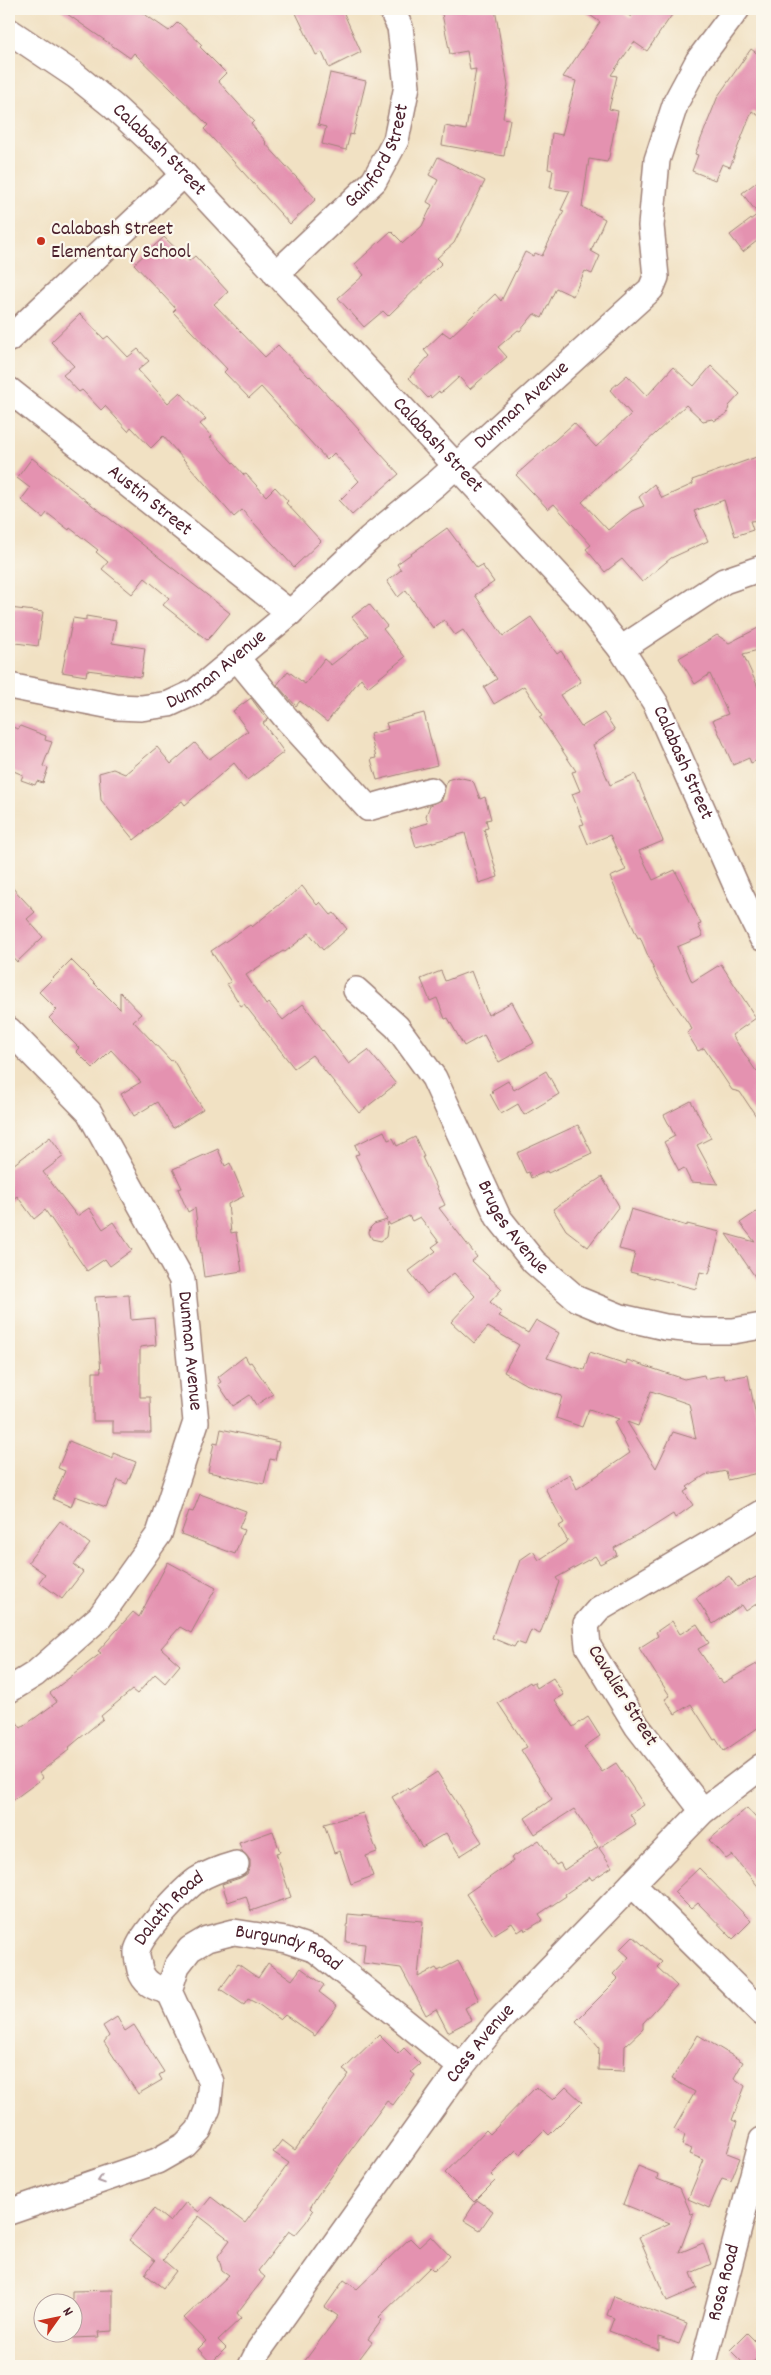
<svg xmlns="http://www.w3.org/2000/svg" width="771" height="2375" font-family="Dekko,sans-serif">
  <rect width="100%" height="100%" fill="#fbf7ec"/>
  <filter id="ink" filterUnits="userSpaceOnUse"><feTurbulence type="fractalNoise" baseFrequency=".02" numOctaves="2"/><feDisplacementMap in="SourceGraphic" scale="10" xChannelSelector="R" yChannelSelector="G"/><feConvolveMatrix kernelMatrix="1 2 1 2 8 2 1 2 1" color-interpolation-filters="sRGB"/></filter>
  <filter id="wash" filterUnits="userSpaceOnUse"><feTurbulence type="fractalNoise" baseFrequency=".0096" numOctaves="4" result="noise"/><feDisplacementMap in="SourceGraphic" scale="20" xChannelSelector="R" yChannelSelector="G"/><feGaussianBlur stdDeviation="1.12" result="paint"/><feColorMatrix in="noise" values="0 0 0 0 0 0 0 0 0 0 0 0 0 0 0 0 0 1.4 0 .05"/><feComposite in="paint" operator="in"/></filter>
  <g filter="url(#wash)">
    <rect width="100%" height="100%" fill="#f1e1c3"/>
    <g id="blocks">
      <g fill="#e492b0" fill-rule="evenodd">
        <polygon points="60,9 137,9 169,31 178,22 202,45 200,47 226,73 218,81 254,121 251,124 266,142 265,143 316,199 290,224 204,129 208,125 134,53 130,58"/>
        <polygon points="294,9 342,9 361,52 329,68 322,52 316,55"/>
        <polygon points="441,9 495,9 508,85 503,118 510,119 504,156 442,145 445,126 466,130 476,69 470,70 467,51 450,54"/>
        <polygon points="581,9 619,9 631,17 637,9 676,9 647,51 634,42 611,75 617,76 609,109 618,111 609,157 607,162 589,159 582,207 605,219 591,251 600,256 592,274 585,271 573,296 556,288 542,318 534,314 520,331 518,330 498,347 507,357 470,389 459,377 445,390 440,393 439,391 431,398 430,396 428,398 409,378 429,356 424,350 443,332 450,337 495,294 501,301 525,252 533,256 535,253 542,256 564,211 561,210 570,191 550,188 553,170 548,169 552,133 562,135 576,81 563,77 600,22"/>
        <polygon points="751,49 762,57 762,118 752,111 730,167 722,164 715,180 692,171 698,155 695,154 718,96"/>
        <polygon points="330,73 366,81 353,135 350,134 346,150 322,144 326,127 318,125"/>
        <polygon points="438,157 485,181 454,243 437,258 442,263 388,316 383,311 364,327 338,298 364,275 355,264 391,231 403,243 422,226 432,205 427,202 438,180 429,175"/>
        <polygon points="762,178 762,237 743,252 730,235 758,214 742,193"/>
        <polygon points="164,237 189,261 195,256 228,292 214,304 265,357 278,345 309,377 310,376 399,474 352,515 339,501 359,481 334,453 327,460 261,387 249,398 224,372 227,369 173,312 176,309 134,264"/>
        <polygon points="80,314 104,339 108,336 128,357 138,349 149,361 138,370 168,403 180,392 206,419 200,424 212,437 210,438 244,475 246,474 266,496 275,487 288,501 286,503 321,541 294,567 242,510 234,517 163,436 151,448 131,427 128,431 105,406 101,410 82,390 79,392 63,375 74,366 51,342"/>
        <polygon points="711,366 740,394 729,406 727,414 714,421 712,419 703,421 686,405 582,502 608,530 632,511 644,506 639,497 654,484 662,498 693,484 692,480 762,455 762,520 750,521 753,530 735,536 724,500 694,511 708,541 671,558 642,582 622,559 605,572 586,549 591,545 554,504 548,509 516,475 574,423 596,447 631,414 610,390 627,375 647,396 673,367 694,386"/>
        <polygon points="32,458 230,613 212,635 207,640 163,605 169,598 145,578 132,594 102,569 108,562 96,552 98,550 70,528 69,530 47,513 43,518 21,500 30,488 17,478"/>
        <polygon points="447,528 477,568 482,565 494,582 475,595 503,636 531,617 557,654 561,651 581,682 560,695 581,727 604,713 615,730 593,745 610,785 635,774 663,841 639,851 653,880 675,870 701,924 698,925 703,936 677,947 692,982 721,964 756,1018 732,1035 756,1071 762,1067 762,1125 740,1092 732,1090 704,1048 698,1051 687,1033 692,1029 657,977 640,937 638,938 610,877 626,870 610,835 588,844 580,825 584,824 572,794 580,791 572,772 576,771 540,717 543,715 524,686 494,704 484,687 497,679 463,630 455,635 444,620 433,628 406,590 398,597 387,581 401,570 397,564"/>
        <polygon points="369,604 387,626 383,629 405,657 368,687 361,678 327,722 300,701 296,706 277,685 288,671 305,684 324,659 331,665 368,636 352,617"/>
        <polygon points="9,608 43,612 38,646 9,642"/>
        <polygon points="86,616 116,621 112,643 145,648 141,677 87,670 86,676 62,672 73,618 86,620"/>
        <polygon points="762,626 762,649 743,654 762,696 762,758 751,763 749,758 733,765 713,720 728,714 710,674 695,684 679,658 717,635 729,643"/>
        <polygon points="251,698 267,720 263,723 284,752 247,780 234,763 185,805 182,801 134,840 101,800 99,773 113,769 125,774 157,747 171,764 195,743 209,759 248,731 233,711"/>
        <polygon points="424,713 437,765 377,780 371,759 376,758 370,734 388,729 386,723"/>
        <polygon points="9,726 18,729 20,726 46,736 45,740 52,742 43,766 48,768 43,783 37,781 35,785 21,780 23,775 9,769"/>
        <polygon points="457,777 471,780 474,783 480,799 485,797 491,819 486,820 488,828 484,829 498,877 479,883 465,833 416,847 410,828 428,823 426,816 430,805 442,800 447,780"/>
        <polygon points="9,884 35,912 27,919 43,937 17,962 9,953"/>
        <polygon points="302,886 317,905 320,902 331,915 334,913 347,929 323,950 309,933 285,952 283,951 246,975 266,1005 269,1003 283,1020 303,1004 349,1064 368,1050 396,1084 359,1113 312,1055 294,1068 244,1004 241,1006 227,984 231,982 211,951 250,925 252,927"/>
        <polygon points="71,960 120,1009 120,992 141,1014 133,1021 171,1061 173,1060 203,1109 173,1128 157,1102 134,1116 121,1094 141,1082 111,1050 93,1068 76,1051 79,1048 49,1018 57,1010 39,992"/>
        <polygon points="441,971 445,981 471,971 488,1015 512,1002 534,1043 499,1062 484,1035 464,1046 448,1018 445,1019 437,998 430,1001 421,979"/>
        <polygon points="546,1071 559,1094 524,1115 518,1104 501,1114 490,1094 493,1093 491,1091 508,1081 514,1090"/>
        <polygon points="691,1101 711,1138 697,1145 718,1184 691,1182 684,1168 679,1171 664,1142 675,1136 664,1115"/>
        <polygon points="578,1125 592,1153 548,1173 547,1171 531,1178 529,1172 526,1173 517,1153"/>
        <path d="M384 1131 388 1140 393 1138 397 1146 415 1137 424 1157H422L445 1205 439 1208 477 1257 472 1261 502 1289 490 1302 502 1313 499 1316 528 1333 536 1320 559 1333 547 1358 584 1370 590 1352 626 1364 627 1360 684 1379 704 1375 705 1379 724 1375 725 1379 748 1375 762 1448V1472L728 1480 726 1471 705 1475 687 1487 689 1489 684 1492 693 1505 675 1518 673 1514 643 1533 642 1532 614 1548 617 1555 600 1564 595 1556 556 1578 559 1582 540 1634 531 1630 525 1645 517 1642 514 1647 492 1638 520 1560 533 1551 539 1560 568 1541 559 1526 564 1523 545 1488 570 1474 577 1489 630 1453 614 1422 619 1419 589 1409 582 1427 556 1418 562 1396 525 1384 504 1372 519 1345 488 1327 474 1343 451 1322 475 1296 454 1273 427 1294 409 1271 436 1251 432 1247 439 1242 420 1217 412 1221 409 1216 390 1225 388 1222 386 1237 381 1241 372 1239 369 1233 370 1228 374 1224 387 1220 355 1155 359 1154 355 1145ZM651 1391 689 1404 696 1439 673 1432 656 1468 627 1422 638 1426Z"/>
        <polygon points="50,1137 64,1156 43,1172 77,1216 89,1208 103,1229 113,1222 132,1250 110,1266 105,1259 87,1271 45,1210 34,1219 17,1196 9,1202 9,1168"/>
        <polygon points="218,1149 225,1166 230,1163 244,1196 228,1204 231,1233 236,1232 242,1271 204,1277 195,1208 188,1212 178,1189 182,1188 173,1169"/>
        <polygon points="602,1177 619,1206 588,1247 566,1230 553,1209"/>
        <polygon points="762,1208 762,1287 726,1234 755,1242 740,1223"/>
        <polygon points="631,1209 687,1226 687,1224 720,1232 709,1274 700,1272 696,1289 630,1272 635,1253 619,1249"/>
        <polygon points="129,1295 131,1320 154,1318 156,1345 140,1347 140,1397 150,1397 151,1433 113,1433 113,1421 93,1421 93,1372 101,1372 95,1297"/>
        <polygon points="245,1356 249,1363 251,1362 273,1394 256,1405 250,1395 233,1406 218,1384 221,1382 218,1377"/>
        <polygon points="221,1429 279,1442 275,1460 270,1459 264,1484 208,1472 214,1443 218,1444"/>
        <polygon points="69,1441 113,1459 113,1453 136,1462 127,1484 118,1480 106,1507 75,1496 71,1507 53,1499 65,1471 58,1468"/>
        <polygon points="200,1494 246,1511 239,1528 244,1530 235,1554 181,1534 189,1511 193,1512"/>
        <polygon points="60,1521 90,1544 74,1565 83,1572 62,1599 39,1582 45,1574 28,1562"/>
        <polygon points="168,1562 216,1588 191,1633 180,1627 161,1648 180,1665 165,1683 155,1674 137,1694 132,1690 101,1716 103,1719 68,1748 69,1750 39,1773 43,1778 9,1803 9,1711 21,1728 57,1702 50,1693 101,1653 98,1651 133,1612 139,1617"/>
        <polygon points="762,1574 762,1600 746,1611 742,1605 713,1624 696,1598 729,1576 737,1587"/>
        <polygon points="672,1621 680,1634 697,1624 709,1643 698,1649 719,1680 720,1679 723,1683 762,1661 762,1725 724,1751 716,1739 714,1740 691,1704 675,1714 665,1699 670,1696 639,1648 658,1636 656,1632"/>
        <polygon points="553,1678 564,1695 555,1700 573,1727 588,1717 600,1736 584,1747 602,1772 616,1763 644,1805 630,1814 636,1824 599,1848 612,1867 592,1880 590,1877 565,1894 566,1896 539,1914 543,1920 525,1931 524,1928 518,1932 512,1923 493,1935 466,1894 513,1861 511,1858 539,1840 556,1865 560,1863 564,1870 598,1847 574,1809 535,1834 525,1818 552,1799 521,1750 527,1747 498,1703 530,1682 531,1684 534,1682 537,1688"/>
        <polygon points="437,1772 482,1842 460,1856 446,1833 422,1847 392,1797 407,1788 409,1790"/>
        <polygon points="747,1808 762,1825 762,1891 732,1855 726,1859 709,1840"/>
        <polygon points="363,1813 377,1852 366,1856 373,1876 351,1884 340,1851 334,1853 324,1824"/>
        <polygon points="273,1831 280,1852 276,1853 291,1897 251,1911 246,1896 228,1902 222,1884 240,1878 247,1874 250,1867 250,1860 242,1851 239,1843"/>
        <polygon points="699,1868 751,1921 733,1939 698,1903 691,1909 674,1892"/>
        <polygon points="348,1914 423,1921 418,1977 436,1968 438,1971 458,1961 479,2000 465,2008 471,2020 448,2032 436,2009 426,2015 401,1968 363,1963 365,1944 346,1942"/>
        <polygon points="633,1936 662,1962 657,1967 677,1986 643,2023 643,2029 625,2046 624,2071 598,2070 599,2048 576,2021 618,1979 613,1974 629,1957 620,1949"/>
        <polygon points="268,1963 292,1980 301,1968 324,1985 319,1992 337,2006 315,2036 285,2015 280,2020 258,2004 248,1999 244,2005 220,1989 238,1964 258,1978"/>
        <polygon points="117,2017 125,2031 134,2025 164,2072 159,2075 162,2080 138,2094 104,2042 109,2036 103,2026"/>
        <polygon points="379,2035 398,2054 404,2048 420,2064 411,2072 415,2075 393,2105 387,2101 317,2196 310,2208 313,2211 306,2222 295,2235 289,2231 258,2271 265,2277 237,2313 241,2318 218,2340 226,2348 211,2363 198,2349 206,2341 184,2318 229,2275 222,2270 218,2256 230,2240 199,2216 163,2260 176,2271 163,2288 145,2274 155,2261 129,2240 154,2209 170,2222 186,2202 199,2212 211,2197 245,2223 289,2163 273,2152 282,2140 295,2150 349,2074 343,2070"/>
        <polygon points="698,2035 743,2062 734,2078 745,2086 732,2120 737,2122 727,2153 740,2158 731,2181 722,2178 709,2208 688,2199 704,2160 690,2154 692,2149 682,2145 685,2135 674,2129 695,2092 672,2079"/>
        <polygon points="536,2087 553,2100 566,2087 582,2102 549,2135 544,2130 520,2154 516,2150 491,2175 496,2180 474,2202 445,2173 486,2130 490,2134"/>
        <polygon points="638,2166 658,2174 657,2179 680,2188 691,2214 694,2213 679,2253 703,2243 711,2264 691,2273 697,2288 667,2301 639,2237 670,2223 623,2204"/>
        <polygon points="477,2200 493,2211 480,2230 464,2220"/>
        <polygon points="431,2236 450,2256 434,2271 430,2267 379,2317 382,2320 368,2339 372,2342 354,2366 301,2366 338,2316 325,2307 344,2280 357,2289 410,2238 419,2247"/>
        <polygon points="113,2290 113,2331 98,2332 99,2337 72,2338 72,2291"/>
        <polygon points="614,2296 687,2324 679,2344 659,2337 659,2350 609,2331 614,2318 607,2315"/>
        <polygon points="747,2333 762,2348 762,2353 749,2366 746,2366 730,2350"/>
      </g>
    </g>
  </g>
  <g filter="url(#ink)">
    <use href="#blocks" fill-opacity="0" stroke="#9e8077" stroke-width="1"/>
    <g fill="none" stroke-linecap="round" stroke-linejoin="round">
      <defs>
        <g id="minor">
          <path id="s1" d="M9 31 76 76 113 106 167 156 585 604 621 649 656 704 739 892 762 938"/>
          <path id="s2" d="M276 274 374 181 396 140 407 86 400 27 391 9"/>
          <polyline points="9,339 184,174"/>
          <path id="s3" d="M9 390 290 613"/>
          <polyline points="621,649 724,581 762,568"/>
          <polyline points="236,657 286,718 368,808 431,790"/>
          <path id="s4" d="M9 686 116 707 141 708 169 704 195 692 290 613 370 538 437 483 651 289 656 277 651 226 657 160 676 102 698 61 737 9"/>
          <path id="s5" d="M356 990 397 1027 434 1078 498 1217 534 1262 577 1299 621 1317 665 1327 703 1331H733L762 1326"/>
          <path id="s6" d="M9 1030 89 1112 182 1280 196 1422 159 1534 100 1617 35 1674 9 1690"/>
          <polyline points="703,1811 637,1726 588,1646 586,1624 599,1609 762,1513"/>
          <polyline points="632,1884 762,2013"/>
          <path id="s7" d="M169 1991C155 1989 144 1983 140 1970 139 1964 136 1956 137 1951 140 1935 183 1890 197 1880 209 1872 222 1868 236 1864"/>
          <path id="s8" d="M9 2212 157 2161 185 2145 199 2130 208 2108 211 2082 169 1991 177 1966 190 1949 207 1939 234 1932 286 1940 316 1950 461 2067"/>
          <path id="s9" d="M251 2366 259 2350 461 2067 497 2023 703 1811 762 1766"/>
          <path id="s10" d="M703 2366 762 2140"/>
        </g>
      </defs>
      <use href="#minor" stroke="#9e8077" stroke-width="28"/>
      <use href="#minor" stroke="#fff" stroke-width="25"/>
    </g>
    <defs><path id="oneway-chevron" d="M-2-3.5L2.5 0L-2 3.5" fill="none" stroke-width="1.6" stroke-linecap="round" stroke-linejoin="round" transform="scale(1.25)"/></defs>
    <use stroke="#ae9aa0" href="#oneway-chevron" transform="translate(101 2180) rotate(161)"/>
  </g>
  <circle fill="#c8321e" stroke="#fbf7ec" stroke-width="2" cx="41" cy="241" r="5"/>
  <g text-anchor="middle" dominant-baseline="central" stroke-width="4.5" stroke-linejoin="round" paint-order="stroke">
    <g font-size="20" fill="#4a1f2b" stroke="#fbf7ec">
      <text stroke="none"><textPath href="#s1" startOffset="192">Calabash Street</textPath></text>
      <text stroke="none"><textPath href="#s2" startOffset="159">Gainford Street</textPath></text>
      <text stroke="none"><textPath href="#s4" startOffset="626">Dunman Avenue</textPath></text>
      <text stroke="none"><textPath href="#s1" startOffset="598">Calabash Street</textPath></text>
      <text stroke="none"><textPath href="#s3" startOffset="179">Austin Street</textPath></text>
      <text stroke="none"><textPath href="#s4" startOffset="221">Dunman Avenue</textPath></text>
      <text stroke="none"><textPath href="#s1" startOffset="1002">Calabash Street</textPath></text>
      <text stroke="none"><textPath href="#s5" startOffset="288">Bruges Avenue</textPath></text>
      <text stroke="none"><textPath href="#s6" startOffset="378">Dunman Avenue</textPath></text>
      <text transform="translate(622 1696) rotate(58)">Cavalier Street</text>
      <text stroke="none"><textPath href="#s7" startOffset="111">Dalath Road</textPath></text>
      <text stroke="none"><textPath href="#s8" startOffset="512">Burgundy Road</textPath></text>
      <text stroke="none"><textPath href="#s9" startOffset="396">Cass Avenue</textPath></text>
      <text stroke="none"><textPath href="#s10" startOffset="86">Rosa Road</textPath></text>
    </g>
    <g font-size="20" fill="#4a1f2b" stroke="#fbf7ec" text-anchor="start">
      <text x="51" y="230">Calabash Street<tspan x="51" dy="23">Elementary School</tspan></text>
    </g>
  </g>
  <rect width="771" height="2375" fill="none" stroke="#fbf7ec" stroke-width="30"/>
  <g transform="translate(58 2318) rotate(57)"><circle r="24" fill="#fbf7ec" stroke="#b4a19f"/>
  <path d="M0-4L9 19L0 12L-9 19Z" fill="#c8321e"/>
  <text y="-8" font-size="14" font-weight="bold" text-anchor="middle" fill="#4a1f2b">N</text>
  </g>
</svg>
